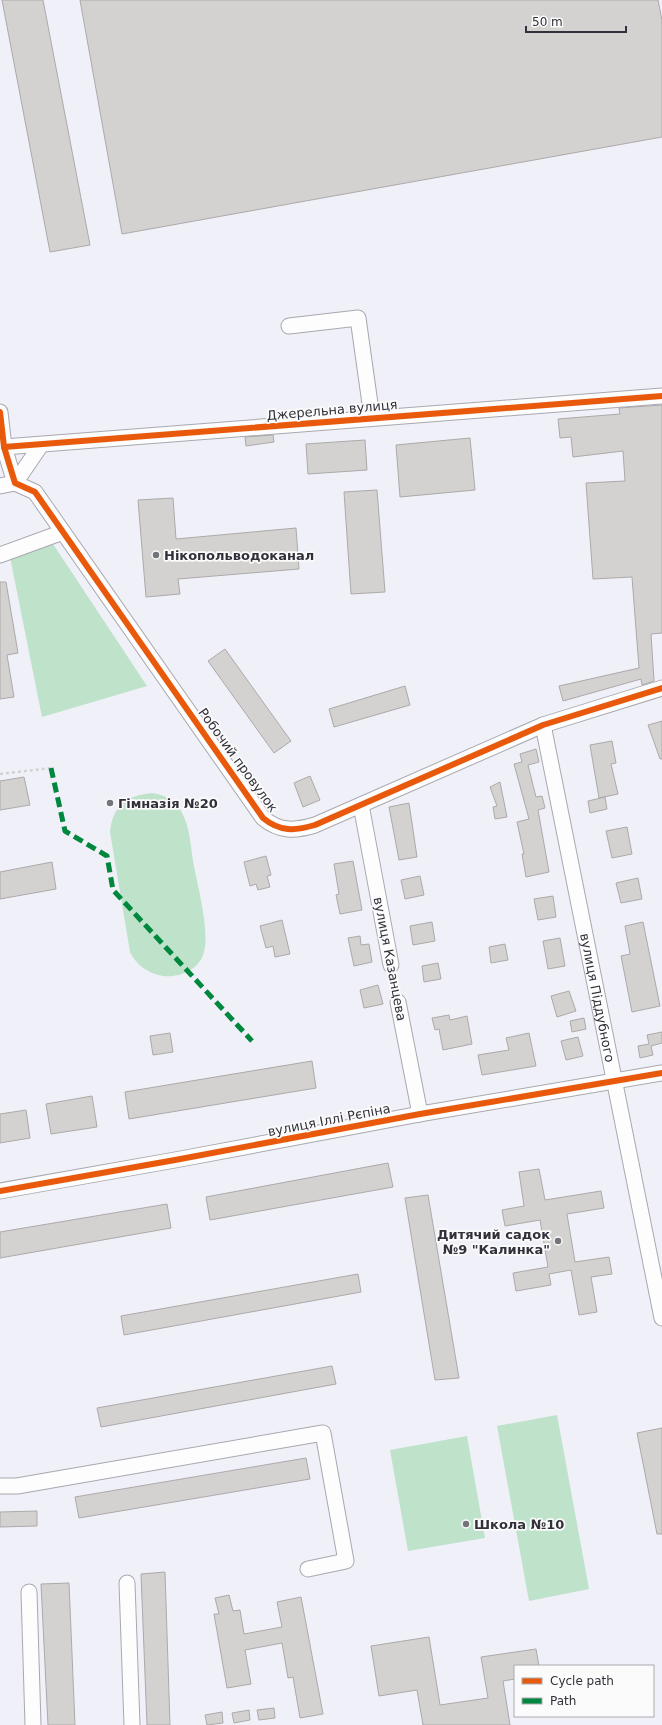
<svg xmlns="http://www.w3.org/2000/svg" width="662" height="1725" font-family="'DejaVu Sans',sans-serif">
  <rect width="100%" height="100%" fill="#f0f0f8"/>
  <g fill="#bee2ca">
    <polygon points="53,544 147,686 42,717 10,557"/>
    <path d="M153 793C161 795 170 797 176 803 180 808 184 816 186 822 190 834 191 848 193 861 197 883 210 932 204 952 200 969 180 978 163 976 148 973 137 966 130 952L110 832C113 805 127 795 153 793Z"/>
    <polygon points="557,1415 589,1589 529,1601 497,1426"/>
    <polygon points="467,1436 485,1538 408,1551 390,1450"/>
  </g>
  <g fill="#d4d2d1" stroke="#aca9a9">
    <polygon points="2,0 43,0 90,245 50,252"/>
    <polygon points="80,0 658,0 662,20 662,137 122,234"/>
    <polygon points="662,405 662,633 651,634 654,681 642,685 641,679 563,701 559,686 639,668 632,577 593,579 586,483 625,481 623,451 573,457 571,437 560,438 558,419 620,414 619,408"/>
    <polygon points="273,435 274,442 246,446 245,437"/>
    <polygon points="470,438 475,490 400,497 396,445"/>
    <polygon points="365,440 367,470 308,474 306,444"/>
    <polygon points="377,490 385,592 351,594 344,492"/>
    <polygon points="173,498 176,539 296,528 299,569 178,579 180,594 146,597 138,500"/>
    <polygon points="0,582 6,582 18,653 7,655 14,697 0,699"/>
    <polygon points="225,649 291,741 274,753 208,661"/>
    <polygon points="405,686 410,705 334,727 329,709"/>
    <polygon points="662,721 662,759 660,759 648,725"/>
    <polygon points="612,741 616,763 611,764 618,794 599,798 590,745"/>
    <polygon points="536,749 539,762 528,765 536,797 542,796 545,808 538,810 549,872 526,877 522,854 524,854 517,822 529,819 514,764 522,762 520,754"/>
    <polygon points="310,776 320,800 303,807 294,783"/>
    <polygon points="24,777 30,805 0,810 0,781"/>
    <polygon points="500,782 507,817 495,819 493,807 497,806 490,787"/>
    <polygon points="605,797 607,809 590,813 588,801"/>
    <polygon points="409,803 417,857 399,860 389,807"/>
    <polygon points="627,827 632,854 612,858 606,831"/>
    <polygon points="266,856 271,875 267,876 270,887 258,890 256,884 250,886 244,862"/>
    <polygon points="353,861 362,910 340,914 336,895 339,894 334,864"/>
    <polygon points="52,862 56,889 0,899 0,872"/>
    <polygon points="420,876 424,895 405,899 401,880"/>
    <polygon points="638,878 642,899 621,903 616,883"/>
    <polygon points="553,896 556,917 538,920 534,899"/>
    <polygon points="282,920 290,954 275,957 273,946 266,948 260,926"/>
    <polygon points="432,922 435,941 413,945 410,926"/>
    <polygon points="643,922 660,1006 632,1012 621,956 630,954 625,926"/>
    <polygon points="360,936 361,945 369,944 372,962 354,966 348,938"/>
    <polygon points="560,938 565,966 548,969 543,941"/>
    <polygon points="505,944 508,960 491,963 489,947"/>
    <polygon points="438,963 441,979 424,982 422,966"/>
    <polygon points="378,985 383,1004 364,1008 360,990"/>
    <polygon points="569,991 576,1011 557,1017 551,996"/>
    <polygon points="449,1015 450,1020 467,1016 472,1044 443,1050 439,1029 435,1030 432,1018"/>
    <polygon points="584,1018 586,1029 572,1032 570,1021"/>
    <polygon points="662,1032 662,1043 651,1046 653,1055 640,1058 638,1046 649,1044 647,1035"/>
    <polygon points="170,1033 173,1052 153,1055 150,1036"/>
    <polygon points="529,1033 536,1066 482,1075 478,1055 509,1050 506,1038"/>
    <polygon points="578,1037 583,1056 566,1060 561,1041"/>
    <polygon points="312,1061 316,1088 129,1119 125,1092"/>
    <polygon points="92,1096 97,1127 51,1134 46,1104"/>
    <polygon points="26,1110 30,1138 0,1143 0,1114"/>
    <polygon points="388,1163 393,1187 210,1220 206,1197"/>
    <polygon points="539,1169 545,1200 601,1191 604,1208 567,1214 575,1262 609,1257 612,1274 591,1277 597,1312 579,1315 571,1270 549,1274 551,1285 516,1291 513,1273 548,1267 540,1220 505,1226 502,1210 524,1206 519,1172"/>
    <polygon points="428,1195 459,1378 435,1380 405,1198"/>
    <polygon points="167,1204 171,1228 0,1258 0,1232"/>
    <polygon points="358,1274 361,1292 124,1335 121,1316"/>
    <polygon points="332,1366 336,1384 101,1427 97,1408"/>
    <polygon points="662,1428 662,1534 657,1534 637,1433"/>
    <polygon points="306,1458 310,1479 79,1518 75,1497"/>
    <polygon points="37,1511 37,1526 0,1527 0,1512"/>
    <polygon points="165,1572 170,1725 147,1725 141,1574"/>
    <polygon points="69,1583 75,1725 48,1725 41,1584"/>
    <polygon points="229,1595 233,1611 240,1610 244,1634 282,1627 277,1602 301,1597 323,1714 300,1718 293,1677 288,1678 282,1643 245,1650 251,1684 227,1688 214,1614 219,1614 215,1598"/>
    <polygon points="429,1637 440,1705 488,1698 481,1657 536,1649 539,1666 515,1666 515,1679 503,1681 510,1725 423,1725 417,1690 379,1696 371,1646"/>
    <polygon points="274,1708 275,1718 259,1720 257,1710"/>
    <polygon points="249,1710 250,1720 234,1723 232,1713"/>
    <polygon points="222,1712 223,1723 207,1725 205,1715"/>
  </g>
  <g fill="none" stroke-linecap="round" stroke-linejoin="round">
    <defs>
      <g id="minor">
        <polyline points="289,326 358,318 372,418"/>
        <path d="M0 412 4 447 15 483 35 492 263 818C280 832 295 831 315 825L543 725 662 688"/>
        <polyline points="4,447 662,396"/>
        <polyline points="0,486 15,483 41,445"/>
        <polyline points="0,555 63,532"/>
        <path id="s1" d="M543 725 662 1318"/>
        <polyline points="361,805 391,965"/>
        <polyline points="398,1002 420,1114"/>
        <polyline points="0,1191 175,1160 420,1114 662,1073"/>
        <polyline points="0,1486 17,1486 323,1433 346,1561 308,1569"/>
        <polyline points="127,1583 132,1725"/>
        <polyline points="29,1592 33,1725"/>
      </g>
    </defs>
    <use href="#minor" stroke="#a8a8b0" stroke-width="17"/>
    <g stroke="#d1d1d3" stroke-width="2.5" stroke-dasharray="3 3" stroke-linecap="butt">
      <polyline points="0,774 51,768"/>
      <polyline points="393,977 396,990"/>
    </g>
    <use href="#minor" stroke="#fdfdfe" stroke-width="15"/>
    <polyline stroke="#00873e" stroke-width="5" stroke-dasharray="10 5" stroke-linecap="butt" points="51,768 65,831 107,856 113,890 252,1041"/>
    <defs>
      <g id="cycleway">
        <path d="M0 412 4 447 15 483 35 492 263 818C280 832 295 831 315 825L543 725 662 688"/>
        <polyline points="4,447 662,396"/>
        <polyline points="0,1191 175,1160 420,1114 662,1073"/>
      </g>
    </defs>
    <use href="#cycleway" stroke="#fbfbfb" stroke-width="8"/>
    <use href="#cycleway" stroke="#e8590c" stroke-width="6"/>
  </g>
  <g fill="#74747d" stroke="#fbfbfb" stroke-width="1.5">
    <circle cx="156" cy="555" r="4"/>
    <circle cx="110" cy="803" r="4"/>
    <circle cx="558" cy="1241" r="4"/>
    <circle cx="466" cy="1524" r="4"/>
  </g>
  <g text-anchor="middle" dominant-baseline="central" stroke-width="3.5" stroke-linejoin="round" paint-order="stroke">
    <g font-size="13" fill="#32313b" stroke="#fbfbfb">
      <text transform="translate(332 410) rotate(-5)">Джерельна вулиця</text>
      <text transform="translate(238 760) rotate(54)">Робочий провулок</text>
      <text transform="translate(390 959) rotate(79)">вулиця Казанцева</text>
      <text stroke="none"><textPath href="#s1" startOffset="278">вулиця Піддубного</textPath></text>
      <text transform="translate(329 1120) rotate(-11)">вулиця Іллі Рєпіна</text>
    </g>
    <g font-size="13" font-weight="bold" fill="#32313b" stroke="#fbfbfb" text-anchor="start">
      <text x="164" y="555">Нікопольводоканал</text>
      <text x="118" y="803">Гімназія №20</text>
      <text x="550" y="1234" text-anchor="end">Дитячий садок<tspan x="550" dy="15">№9 "Калинка"</tspan></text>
      <text x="474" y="1524">Школа №10</text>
    </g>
  </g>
  <rect x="514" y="1665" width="140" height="52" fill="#fbfbfb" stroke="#abaaae"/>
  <rect x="522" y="1678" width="20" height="6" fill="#e8590c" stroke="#abaaae"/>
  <text x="550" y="1685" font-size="12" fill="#32313b">Cycle path</text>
  <rect x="522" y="1698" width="20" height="6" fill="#00873e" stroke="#abaaae"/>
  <text x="550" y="1705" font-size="12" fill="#32313b">Path</text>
  <path d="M526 26v6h100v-6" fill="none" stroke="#32313b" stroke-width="2"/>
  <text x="532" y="26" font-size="12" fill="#32313b" stroke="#fbfbfb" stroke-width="3" paint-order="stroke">50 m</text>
</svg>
